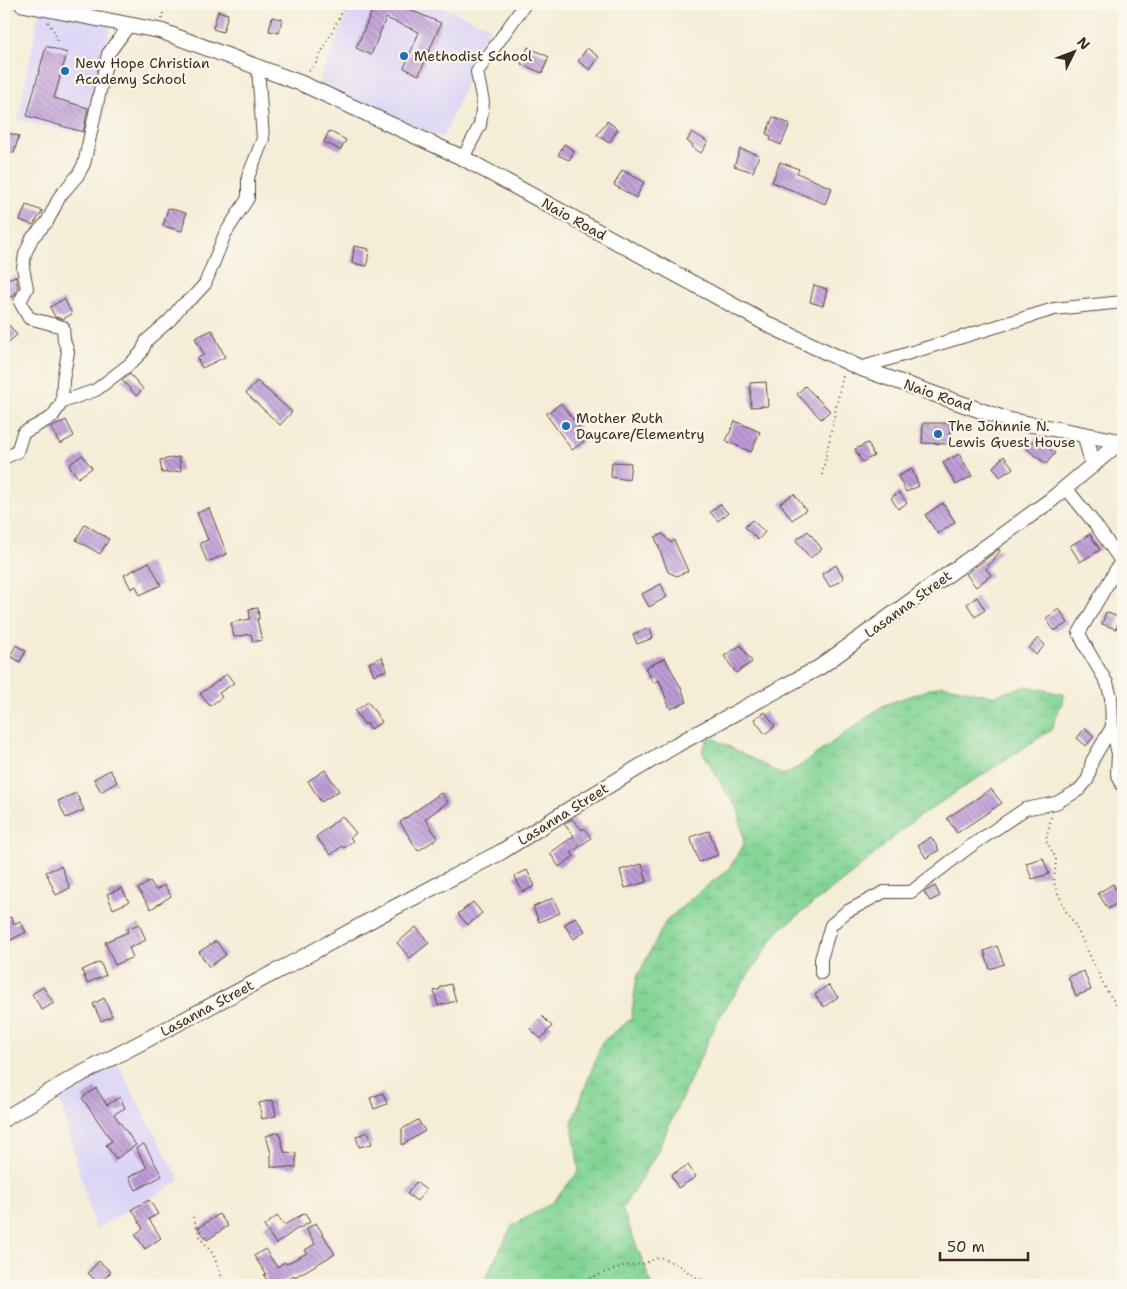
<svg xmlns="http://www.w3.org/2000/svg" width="1127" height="1289" font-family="'Shantell Sans',sans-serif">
  <defs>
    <pattern id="wetland-marsh" width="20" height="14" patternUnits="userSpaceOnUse" patternTransform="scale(1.25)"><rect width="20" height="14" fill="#82d494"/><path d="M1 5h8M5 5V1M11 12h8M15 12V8" fill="none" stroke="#71b67f"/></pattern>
    <pattern id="building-back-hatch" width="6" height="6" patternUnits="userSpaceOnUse" patternTransform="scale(1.25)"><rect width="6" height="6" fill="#bf9cd8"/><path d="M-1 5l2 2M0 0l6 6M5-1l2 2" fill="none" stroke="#9c7faf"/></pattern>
  </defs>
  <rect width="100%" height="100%" fill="#fbf7ec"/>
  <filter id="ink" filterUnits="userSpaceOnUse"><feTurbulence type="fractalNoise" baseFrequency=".02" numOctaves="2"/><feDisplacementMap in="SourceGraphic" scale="10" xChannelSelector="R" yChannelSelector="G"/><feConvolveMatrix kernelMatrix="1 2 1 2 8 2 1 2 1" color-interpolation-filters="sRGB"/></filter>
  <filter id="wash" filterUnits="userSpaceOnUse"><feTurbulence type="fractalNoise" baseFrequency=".0096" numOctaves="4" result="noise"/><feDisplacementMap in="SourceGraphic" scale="20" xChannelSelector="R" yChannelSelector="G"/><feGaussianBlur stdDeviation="1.12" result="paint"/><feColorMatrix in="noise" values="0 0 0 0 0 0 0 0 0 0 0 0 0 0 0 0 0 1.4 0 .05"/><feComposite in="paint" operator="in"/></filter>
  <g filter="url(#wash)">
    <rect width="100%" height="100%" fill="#f4edd7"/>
    <g fill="#ddd5f6">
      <polygon points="351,4 435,4 490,27 443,138 318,84"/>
      <polygon points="40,8 112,22 89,135 18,120"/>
      <polygon points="115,1059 180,1181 95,1230 57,1090"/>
    </g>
    <polygon fill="url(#wetland-marsh)" stroke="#5e7f59" points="942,685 993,696 1027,686 1065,695 1051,730 915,819 854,872 779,930 718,1019 655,1156 622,1209 652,1285 482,1285 512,1226 552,1203 579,1171 572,1123 602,1042 631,1019 637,977 666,921 699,892 729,869 744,844 738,808 723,787 702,751 709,736 783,775 800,766 884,705"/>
    <g id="blocks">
      <g fill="url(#building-back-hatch)">
        <polygon points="375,4 396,4 441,23 419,75 404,68 419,32 386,18 371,55 356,48"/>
        <polygon points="218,11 228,14 223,32 213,29"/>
        <polygon points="272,17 282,19 279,33 269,31"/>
        <polygon points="46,46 67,53 54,98 88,108 83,132 27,116"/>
        <polygon points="528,47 549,57 542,73 521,64"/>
        <polygon points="587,48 599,57 590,70 578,61"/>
        <polygon points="773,117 790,124 781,145 770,140 771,136 766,134"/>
        <polygon points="607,121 618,129 609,143 597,135"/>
        <polygon points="329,131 346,140 340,150 324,142"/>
        <polygon points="4,132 19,136 14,153 4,150"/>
        <polygon points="692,132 708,142 701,153 692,147 693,145 687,141"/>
        <polygon points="564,144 574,151 569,160 558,155"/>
        <polygon points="740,149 759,155 753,172 734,166"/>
        <polygon points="780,162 799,169 797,173 832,188 825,204 772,182"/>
        <polygon points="622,170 644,182 636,198 614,185"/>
        <polygon points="26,205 43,211 33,225 20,220"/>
        <polygon points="168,208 186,213 182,231 163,226"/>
        <polygon points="354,246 369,249 367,266 352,263"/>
        <polygon points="16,276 18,287 14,296 4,299 4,280"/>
        <polygon points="814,285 827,289 823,306 810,302"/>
        <polygon points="64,299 72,314 63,319 55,317 50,307"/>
        <polygon points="4,319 17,335 4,346"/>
        <polygon points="212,330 225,357 202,368 197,358 204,355 195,338"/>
        <polygon points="130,374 143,389 136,396 122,380"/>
        <polygon points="257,381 292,412 280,425 246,393"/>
        <polygon points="766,382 768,406 751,407 750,383"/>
        <polygon points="805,386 830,411 821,419 797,394"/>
        <polygon points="561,403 587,439 572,450 546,414"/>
        <polygon points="66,420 74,436 60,444 51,428"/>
        <polygon points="735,421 760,432 751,452 726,441"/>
        <polygon points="923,423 950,423 949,444 922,443"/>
        <polygon points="1036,437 1055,453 1046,464 1027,449"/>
        <polygon points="868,443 874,456 862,462 855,449"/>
        <polygon points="959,454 972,476 956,485 943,463"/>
        <polygon points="82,455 92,468 78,478 69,465"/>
        <polygon points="1004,456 1013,468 1000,477 993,467"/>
        <polygon points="179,457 181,471 162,473 160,460"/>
        <polygon points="612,462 631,463 629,480 611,477"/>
        <polygon points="912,469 919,486 906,492 898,476"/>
        <polygon points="899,492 907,503 898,509 891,498"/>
        <polygon points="794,494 806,510 792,520 780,503"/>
        <polygon points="943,503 955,522 938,534 925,515"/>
        <polygon points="720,504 728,513 718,521 710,512"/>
        <polygon points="209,508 227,554 207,562 200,543 208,540 197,513"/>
        <polygon points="752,520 765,532 758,540 745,527"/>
        <polygon points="85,524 109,539 100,554 76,540"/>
        <polygon points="808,531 822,549 810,558 796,540"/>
        <polygon points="663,534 671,543 674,540 688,571 677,576 668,572 655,537"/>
        <polygon points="1090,534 1100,550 1080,562 1070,546"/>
        <polygon points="999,549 1000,551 986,569 991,575 976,587 966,574"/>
        <polygon points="149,562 161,585 140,595 136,586 131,589 124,575"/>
        <polygon points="836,565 844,578 830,587 822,574"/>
        <polygon points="661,584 667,597 649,607 642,594"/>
        <polygon points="977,597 985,610 975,617 967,604"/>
        <polygon points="258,608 259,619 257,619 262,640 253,642 251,634 234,637 231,623 250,619 249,609"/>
        <polygon points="1059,609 1068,623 1054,631 1046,618"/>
        <polygon points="1106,612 1120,618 1116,629 1102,624"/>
        <polygon points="650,628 653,638 637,644 633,634"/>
        <polygon points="1038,638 1045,645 1036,655 1029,648"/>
        <polygon points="16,645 26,651 20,662 10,656"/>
        <polygon points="741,645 752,662 736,673 724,656"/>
        <polygon points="382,657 387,670 374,675 369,663"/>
        <polygon points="665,658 681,688 687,702 670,709 659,680 654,683 645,668"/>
        <polygon points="227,674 234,683 219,693 222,697 210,706 200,694"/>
        <polygon points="368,702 382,722 371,729 367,723 365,725 355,711"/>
        <polygon points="765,712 775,726 765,734 754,719"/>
        <polygon points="1085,728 1094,736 1086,746 1077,738"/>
        <polygon points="110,770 117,782 101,792 94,779"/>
        <polygon points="325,770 339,791 321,802 308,781"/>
        <polygon points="991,789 1002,803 957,833 947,818"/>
        <polygon points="76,793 84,810 66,818 58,801"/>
        <polygon points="441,793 448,802 425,819 438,838 418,851 400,822"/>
        <polygon points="342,816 356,833 350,838 353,841 344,848 342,846 331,855 316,837"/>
        <polygon points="572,819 582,830 584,828 591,838 571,853 574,856 559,867 550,853 574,836 564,824"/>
        <polygon points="709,831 718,855 699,862 690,837"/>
        <polygon points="931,837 939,850 926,858 918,845"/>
        <polygon points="1043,858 1049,874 1032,879 1026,863"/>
        <polygon points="642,864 647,882 625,888 620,870"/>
        <polygon points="61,866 70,888 56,895 46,872"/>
        <polygon points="527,870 535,886 522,892 515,876"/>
        <polygon points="150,881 156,890 164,885 171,896 151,909 138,889"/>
        <polygon points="1113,884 1122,900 1108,909 1098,893"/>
        <polygon points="935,886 940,896 930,901 924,892"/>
        <polygon points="122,888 129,902 113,909 107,894"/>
        <polygon points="553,898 560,913 539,922 533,907"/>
        <polygon points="473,902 482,913 468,925 458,914"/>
        <polygon points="11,917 14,924 20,921 26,932 7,942 4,937 4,920"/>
        <polygon points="575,917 585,931 574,939 564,925"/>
        <polygon points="139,924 146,940 129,948 133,957 115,965 105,942 128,932 127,929"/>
        <polygon points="416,927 429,943 410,958 397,943"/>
        <polygon points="216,941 226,955 209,967 199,952"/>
        <polygon points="997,946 1004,964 990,969 984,951"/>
        <polygon points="100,962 106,975 87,983 82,970"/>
        <polygon points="1084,971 1091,990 1076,996 1068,977"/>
        <polygon points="451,984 456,1001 438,1006 434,991 440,989 440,987"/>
        <polygon points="828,985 838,997 824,1007 815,995"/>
        <polygon points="43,987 54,1003 42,1010 32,994"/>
        <polygon points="104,998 112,1016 101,1021 93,1004"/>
        <polygon points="542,1016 552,1026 541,1039 530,1029"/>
        <polygon points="96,1088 107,1105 120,1097 125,1108 114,1114 136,1145 116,1159 106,1145 112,1141 82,1098"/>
        <polygon points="383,1093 387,1104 374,1109 370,1098"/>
        <polygon points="273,1100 276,1116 262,1119 259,1103"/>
        <polygon points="418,1120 425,1131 402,1145 402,1129"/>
        <polygon points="279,1132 284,1152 296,1153 296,1168 271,1167 271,1153 266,1136"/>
        <polygon points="368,1132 372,1144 359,1147 356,1136"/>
        <polygon points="144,1144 162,1176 136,1190 129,1177 147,1168 136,1148"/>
        <polygon points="688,1165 696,1177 678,1188 671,1175"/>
        <polygon points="416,1182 426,1190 417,1201 407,1194"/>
        <polygon points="149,1200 158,1214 149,1219 161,1238 145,1249 135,1234 143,1229 132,1209"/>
        <polygon points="305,1213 310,1222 298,1229 298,1228 276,1244 264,1226 277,1216 284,1225"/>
        <polygon points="219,1214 228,1226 207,1240 198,1228"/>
        <polygon points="316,1223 335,1254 295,1277 294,1275 278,1285 259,1285 267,1280 264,1275 266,1274 254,1256 265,1249 277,1267 285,1262 286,1264 307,1253 305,1250 315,1244 306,1229"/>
        <polygon points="99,1261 111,1272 99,1284 88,1273"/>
      </g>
    </g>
  </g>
  <g filter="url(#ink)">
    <use href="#blocks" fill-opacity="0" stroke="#57473a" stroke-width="1"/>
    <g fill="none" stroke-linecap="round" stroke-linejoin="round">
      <defs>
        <g id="minor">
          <polyline points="463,158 480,125 483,102 477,72 525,4"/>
          <polyline points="860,368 1054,309 1123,302"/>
          <polyline points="62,402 96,390 131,363 141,353 147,340 170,320 181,306 193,297 205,284 225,234 248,198 248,177 263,139 258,67"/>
          <polyline points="4,458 17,452 23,433 52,417 62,402 63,380 68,352 64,340 63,327 29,318 20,302 27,288 23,268 25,254 32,238 47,222 60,196 78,175 84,164 108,54 130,24"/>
          <polyline points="1066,488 1095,524 1121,561 1123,568"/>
          <polyline points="1123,563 1121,561 1079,633 1087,649 1107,683 1111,697 1112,727 1118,754 1117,773 1123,787"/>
          <polyline points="821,973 821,959 831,925 846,912 884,892 911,892 968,848 1025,809 1056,803 1079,790 1088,779 1092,761 1112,727"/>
        </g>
        <g id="tertiary">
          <polyline points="22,4 161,31 303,84 463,158 771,326 860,368 1008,420 1123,442"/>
          <polyline points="1085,435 1093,465"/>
          <polyline points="4,1119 66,1082 300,959 382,914 501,852 573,807 676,745 820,667 1051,500 1120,442"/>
        </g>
      </defs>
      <use href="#minor" stroke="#57473a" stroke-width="14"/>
      <use href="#tertiary" stroke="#57473a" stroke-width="17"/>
      <g stroke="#57473a" stroke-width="2" stroke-dasharray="1 4" stroke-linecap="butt">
        <polyline points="162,19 164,4"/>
        <polyline points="48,22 55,33 57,42"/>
        <polyline points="309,71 316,63 346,4"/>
        <polyline points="822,475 843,374"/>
        <polyline points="1051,817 1046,840 1056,859 1054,883 1065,910 1074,923 1107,991 1123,1015"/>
        <polyline points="193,1217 201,1239 213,1254 225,1285"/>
        <polyline points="571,1285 623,1266 642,1264 660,1257 678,1265 697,1278 724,1285"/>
      </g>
      <use href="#minor" stroke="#fff" stroke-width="12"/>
      <use href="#tertiary" stroke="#fff" stroke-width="15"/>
    </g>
  </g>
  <g fill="#1f6fb2" stroke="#fbf7ec" stroke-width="2">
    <circle cx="404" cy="56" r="5"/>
    <circle cx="65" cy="71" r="5"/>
    <circle cx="566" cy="426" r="5"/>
    <circle cx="938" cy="434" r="5"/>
  </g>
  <g text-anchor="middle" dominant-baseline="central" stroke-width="4.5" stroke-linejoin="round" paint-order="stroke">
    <g font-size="14" fill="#3b2a1e" stroke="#fbf7ec" text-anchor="start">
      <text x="414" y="56">Methodist School</text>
      <text x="75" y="63">New Hope Christian<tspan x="75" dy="16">Academy School</tspan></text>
      <text x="576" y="418">Mother Ruth<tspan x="576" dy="16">Daycare/Elementry</tspan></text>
      <text x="948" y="426">The Johnnie N.<tspan x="948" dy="16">Lewis Guest House</tspan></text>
    </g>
    <g font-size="14" fill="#3b2a1e" stroke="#fbf7ec">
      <text transform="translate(574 219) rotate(29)">Naio Road</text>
      <text transform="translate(938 395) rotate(19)">Naio Road</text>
      <text transform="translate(908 604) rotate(-36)">Lasanna Street</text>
      <text transform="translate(563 814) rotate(-32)">Lasanna Street</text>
      <text transform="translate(207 1008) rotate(-28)">Lasanna Street</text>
    </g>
  </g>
  <rect width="1127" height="1289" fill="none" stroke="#fbf7ec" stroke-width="20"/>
  <g transform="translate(1074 52) rotate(48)" stroke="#fbf7ec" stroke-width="4" paint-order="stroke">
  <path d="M0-4L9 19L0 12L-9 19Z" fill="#3b2a1e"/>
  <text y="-8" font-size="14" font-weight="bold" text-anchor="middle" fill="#3b2a1e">N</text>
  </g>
  <path d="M940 1252v8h88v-8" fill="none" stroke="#3b2a1e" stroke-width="2.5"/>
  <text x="947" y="1252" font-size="15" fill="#3b2a1e" stroke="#fbf7ec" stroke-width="4" paint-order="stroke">50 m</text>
</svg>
